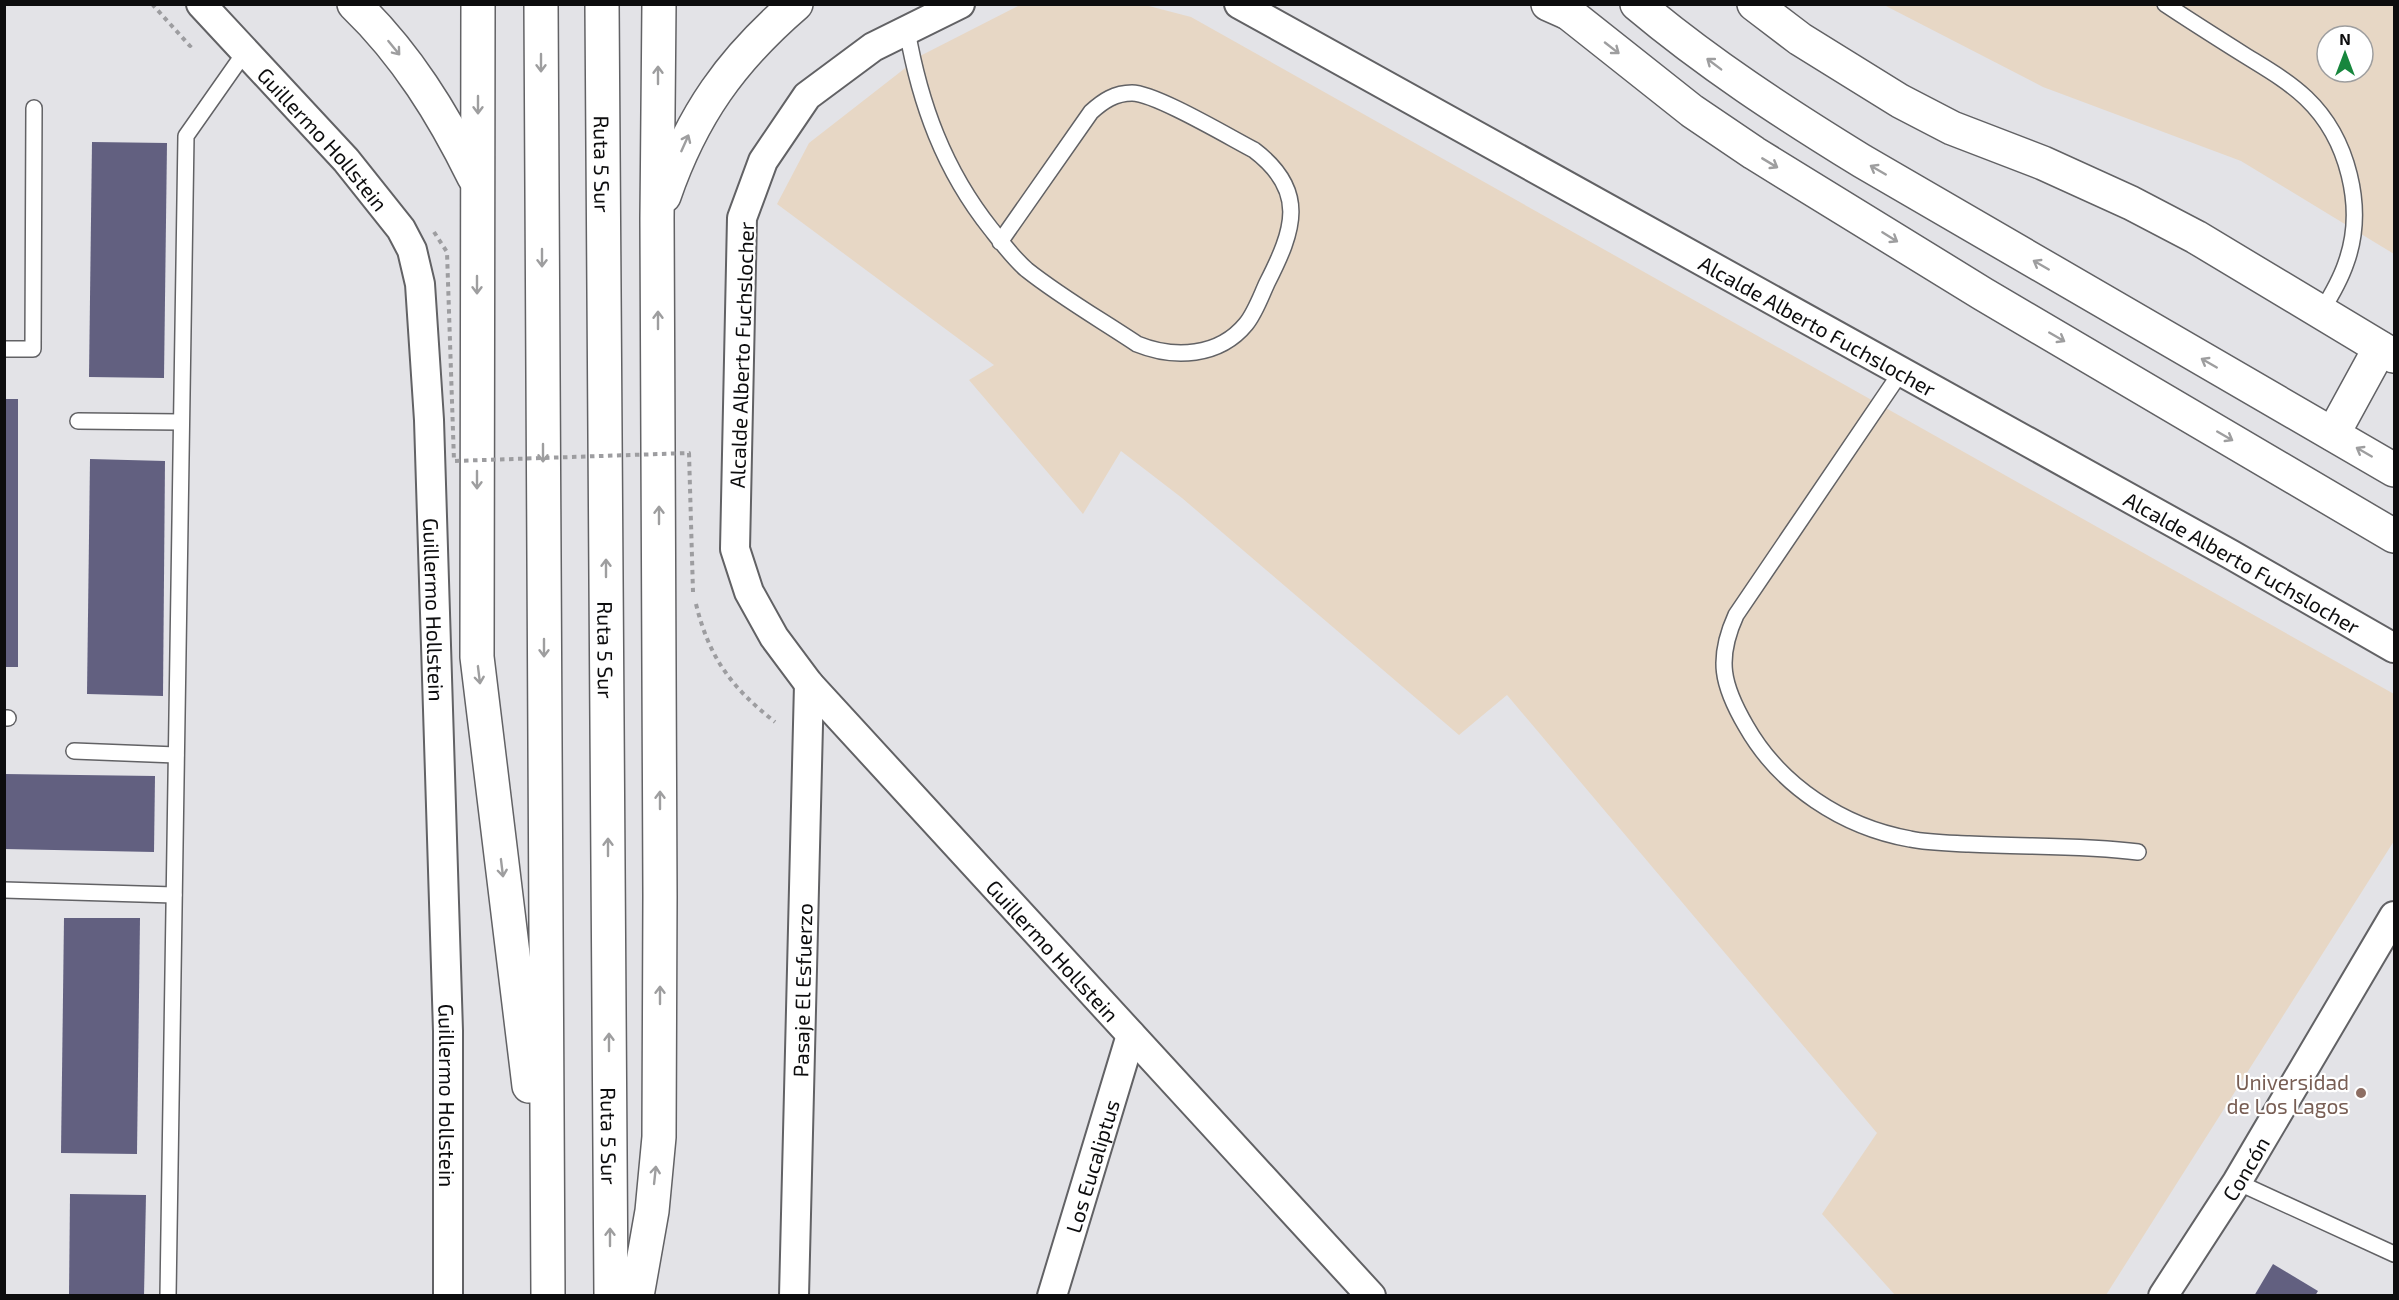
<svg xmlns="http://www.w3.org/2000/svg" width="2399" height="1300" font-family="'Exo 2',sans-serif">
  <rect width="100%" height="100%" fill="#e3e3e7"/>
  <g fill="#e7d7c5" fill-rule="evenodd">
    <polygon points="1020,5 1145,5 1191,17 2394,694 2394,841 2106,1295 1895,1295 1822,1214 1877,1133 1507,695 1459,735 1182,498 1121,451 1083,514 969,380 994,365 777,204 809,143 922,55"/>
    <path d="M1884 5H2394V254L2241 161 2043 87ZM2327 36H2363V72H2327Z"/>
  </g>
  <g fill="#626080">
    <polygon points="92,142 167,143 164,378 89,377"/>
    <rect x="4" y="399" width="14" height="268"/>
    <polygon points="90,459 165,461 163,696 87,694"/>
    <polygon points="4,774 155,776 154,852 4,849"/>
    <polygon points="64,918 140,918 137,1154 61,1153"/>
    <polygon points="70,1194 146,1195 144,1296 69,1296"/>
    <polygon points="2273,1264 2318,1291 2315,1296 2254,1296"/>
  </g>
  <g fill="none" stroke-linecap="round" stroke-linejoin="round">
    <defs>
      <g id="service">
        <path d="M2165 4C2192 22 2219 39 2246 56 2267 69 2288 81 2306 98 2348 138 2366 208 2346 263 2340 281 2331 296 2321 312"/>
        <path d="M907 30C920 104 944 170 991 229 1002 243 1014 259 1027 270 1061 297 1101 320 1137 344 1174 359 1219 357 1246 324 1255 313 1261 296 1267 283 1294 230 1308 191 1254 150 1229 137 1155 93 1132 93 1115 93 1103 101 1091 112L1000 242"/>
        <polyline points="4,349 33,349 34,108"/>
        <path d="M1901 372 1736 615C1716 659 1722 685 1746 726 1780 786 1843 827 1910 839 1929 843 1950 843 1969 844 2026 847 2082 845 2138 852"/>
        <polyline points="78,421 180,422"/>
        <polyline points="4,718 8,718"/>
        <polyline points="74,751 176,755"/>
        <polyline points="4,890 174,895"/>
        <polyline points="2237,1182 2394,1254"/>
        <polyline points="168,1296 186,136 245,52"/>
      </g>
      <g id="minor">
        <path id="s1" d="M201 4 346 160 401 229 412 250 420 284 429 420 448 1031V1296"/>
        <path id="s2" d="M960 4 873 47 807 96 763 161 742 218 735 549 749 592 774 637 809 684 1371 1296"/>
        <path id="s3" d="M1239 4 2230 554 2394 648"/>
        <path id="s4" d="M794 1296 809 684"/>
        <path id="s5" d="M1052 1296 1131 1035"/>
        <path id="s6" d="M2163 1296 2237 1182 2394 916"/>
      </g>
      <polyline id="tertiary" points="1754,4 1800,39 1900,101 1952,128 2043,163 2131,203 2196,237 2394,356"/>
      <g id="trunk">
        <polyline points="1557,4 1692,111 1754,153 1983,294 2394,536"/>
        <path d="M1637 4C1707 63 1784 113 1862 161L2394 470"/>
        <polyline points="2333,434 2380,348"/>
      </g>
      <g id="motorway">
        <path d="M354 4C406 54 443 114 474 177"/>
        <polyline points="478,4 477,657 529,1086"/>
        <polyline points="541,4 548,1296"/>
        <path id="s7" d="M602 4 611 1296"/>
        <polyline points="1548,4 1566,12"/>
        <path d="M664 196C692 115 731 60 796 4"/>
        <polyline points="637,1296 652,1211 659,1137 660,896 657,218 659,4"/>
      </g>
    </defs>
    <use href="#service" stroke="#626265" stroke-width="18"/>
    <use href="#minor" stroke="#626265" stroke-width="32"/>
    <use href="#tertiary" stroke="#626265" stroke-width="36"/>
    <use href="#trunk" stroke="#626265" stroke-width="36"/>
    <use href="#motorway" stroke="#626265" stroke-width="36"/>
    <g stroke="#9d9da0" stroke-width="4" stroke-dasharray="4.5 4.5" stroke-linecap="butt">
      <polyline points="152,4 190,46 194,42"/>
      <path d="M696 604C709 658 732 688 775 722"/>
    </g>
    <use href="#service" stroke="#fff" stroke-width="15"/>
    <use href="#minor" stroke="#fff" stroke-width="28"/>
    <use href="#tertiary" stroke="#fff" stroke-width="33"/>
    <use href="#trunk" stroke="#fff" stroke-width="33"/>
    <use href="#motorway" stroke="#fff" stroke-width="33"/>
    <polyline stroke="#9d9da0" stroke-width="4" stroke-dasharray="4.5 4.5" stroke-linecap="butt" points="434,232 447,252 454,461 689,453 693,592"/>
  </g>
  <defs><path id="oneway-shaft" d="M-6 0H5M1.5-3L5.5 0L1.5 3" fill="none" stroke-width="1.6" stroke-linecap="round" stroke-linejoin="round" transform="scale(1.5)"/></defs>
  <g stroke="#9e9e9f">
    <use href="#oneway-shaft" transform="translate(394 48) rotate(51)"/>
    <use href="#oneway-shaft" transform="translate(1612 48) rotate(38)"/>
    <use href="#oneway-shaft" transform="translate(541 63) rotate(90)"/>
    <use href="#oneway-shaft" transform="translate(1714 64) rotate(-143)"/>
    <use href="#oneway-shaft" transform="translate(658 75) rotate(-90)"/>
    <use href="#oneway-shaft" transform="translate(478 105) rotate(90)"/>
    <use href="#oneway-shaft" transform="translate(685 143) rotate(-66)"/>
    <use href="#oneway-shaft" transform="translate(1770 163) rotate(31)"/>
    <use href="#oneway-shaft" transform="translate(1878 170) rotate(-150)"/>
    <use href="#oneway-shaft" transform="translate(1890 237) rotate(32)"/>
    <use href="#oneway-shaft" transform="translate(542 258) rotate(90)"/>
    <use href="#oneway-shaft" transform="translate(2041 265) rotate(-150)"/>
    <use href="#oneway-shaft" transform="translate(477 285) rotate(90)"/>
    <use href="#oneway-shaft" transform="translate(658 320) rotate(-90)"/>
    <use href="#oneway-shaft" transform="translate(2057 337) rotate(30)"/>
    <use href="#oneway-shaft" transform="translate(2209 363) rotate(-150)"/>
    <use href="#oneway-shaft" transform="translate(2225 436) rotate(30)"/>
    <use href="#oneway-shaft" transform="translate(2364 452) rotate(-150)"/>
    <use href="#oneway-shaft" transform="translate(543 453) rotate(90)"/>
    <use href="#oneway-shaft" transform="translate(477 480) rotate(90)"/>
    <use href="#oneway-shaft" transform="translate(659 515) rotate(-90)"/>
    <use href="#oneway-shaft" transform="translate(606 568) rotate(-90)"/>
    <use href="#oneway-shaft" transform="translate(544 648) rotate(90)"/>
    <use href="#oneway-shaft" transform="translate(479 675) rotate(83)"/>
    <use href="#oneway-shaft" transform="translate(660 800) rotate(-90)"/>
    <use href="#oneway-shaft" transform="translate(608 847) rotate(-90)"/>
    <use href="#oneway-shaft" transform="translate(502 868) rotate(83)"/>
    <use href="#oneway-shaft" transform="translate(660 995) rotate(-90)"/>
    <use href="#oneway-shaft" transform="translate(609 1042) rotate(-90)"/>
    <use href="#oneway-shaft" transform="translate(655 1175) rotate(-84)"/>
    <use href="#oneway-shaft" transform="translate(610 1237) rotate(-90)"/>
  </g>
  <circle fill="#8d6e63" stroke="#fff" stroke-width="2" cx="2361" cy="1093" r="6"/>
  <g text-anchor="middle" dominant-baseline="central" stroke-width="4.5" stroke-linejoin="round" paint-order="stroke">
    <g font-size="21" fill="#0d0d0e" stroke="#fff">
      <text stroke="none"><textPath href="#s1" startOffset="182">Guillermo Hollstein</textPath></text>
      <text stroke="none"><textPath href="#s7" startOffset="160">Ruta 5 Sur</textPath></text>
      <text stroke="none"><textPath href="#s3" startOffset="662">Alcalde Alberto Fuchslocher</textPath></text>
      <text transform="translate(741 355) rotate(-88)">Alcalde Alberto Fuchslocher</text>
      <text stroke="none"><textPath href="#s3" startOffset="1148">Alcalde Alberto Fuchslocher</textPath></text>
      <text stroke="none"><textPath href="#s1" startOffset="686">Guillermo Hollstein</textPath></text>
      <text stroke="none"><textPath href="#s7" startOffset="646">Ruta 5 Sur</textPath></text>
      <text stroke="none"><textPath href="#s2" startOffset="1166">Guillermo Hollstein</textPath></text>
      <text stroke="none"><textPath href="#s4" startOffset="306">Pasaje El Esfuerzo</textPath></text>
      <text stroke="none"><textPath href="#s1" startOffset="1172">Guillermo Hollstein</textPath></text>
      <text stroke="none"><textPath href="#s7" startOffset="1132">Ruta 5 Sur</textPath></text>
      <text stroke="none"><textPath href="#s5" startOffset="136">Los Eucaliptus</textPath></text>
      <text stroke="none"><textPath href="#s6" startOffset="152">Concón</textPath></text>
    </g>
    <g font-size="21" fill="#785e54" stroke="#fff" text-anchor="end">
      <text x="2349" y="1081">Universidad<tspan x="2349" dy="24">de Los Lagos</tspan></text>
    </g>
  </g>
  <rect width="2399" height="1300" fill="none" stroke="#0d0d0e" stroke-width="12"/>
  <g transform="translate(2345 54)"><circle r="28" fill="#ffffff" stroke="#9e9e9f" stroke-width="1.5"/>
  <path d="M0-4.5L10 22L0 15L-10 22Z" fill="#17863d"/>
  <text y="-9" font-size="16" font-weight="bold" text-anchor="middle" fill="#0d0d0e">N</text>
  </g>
</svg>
